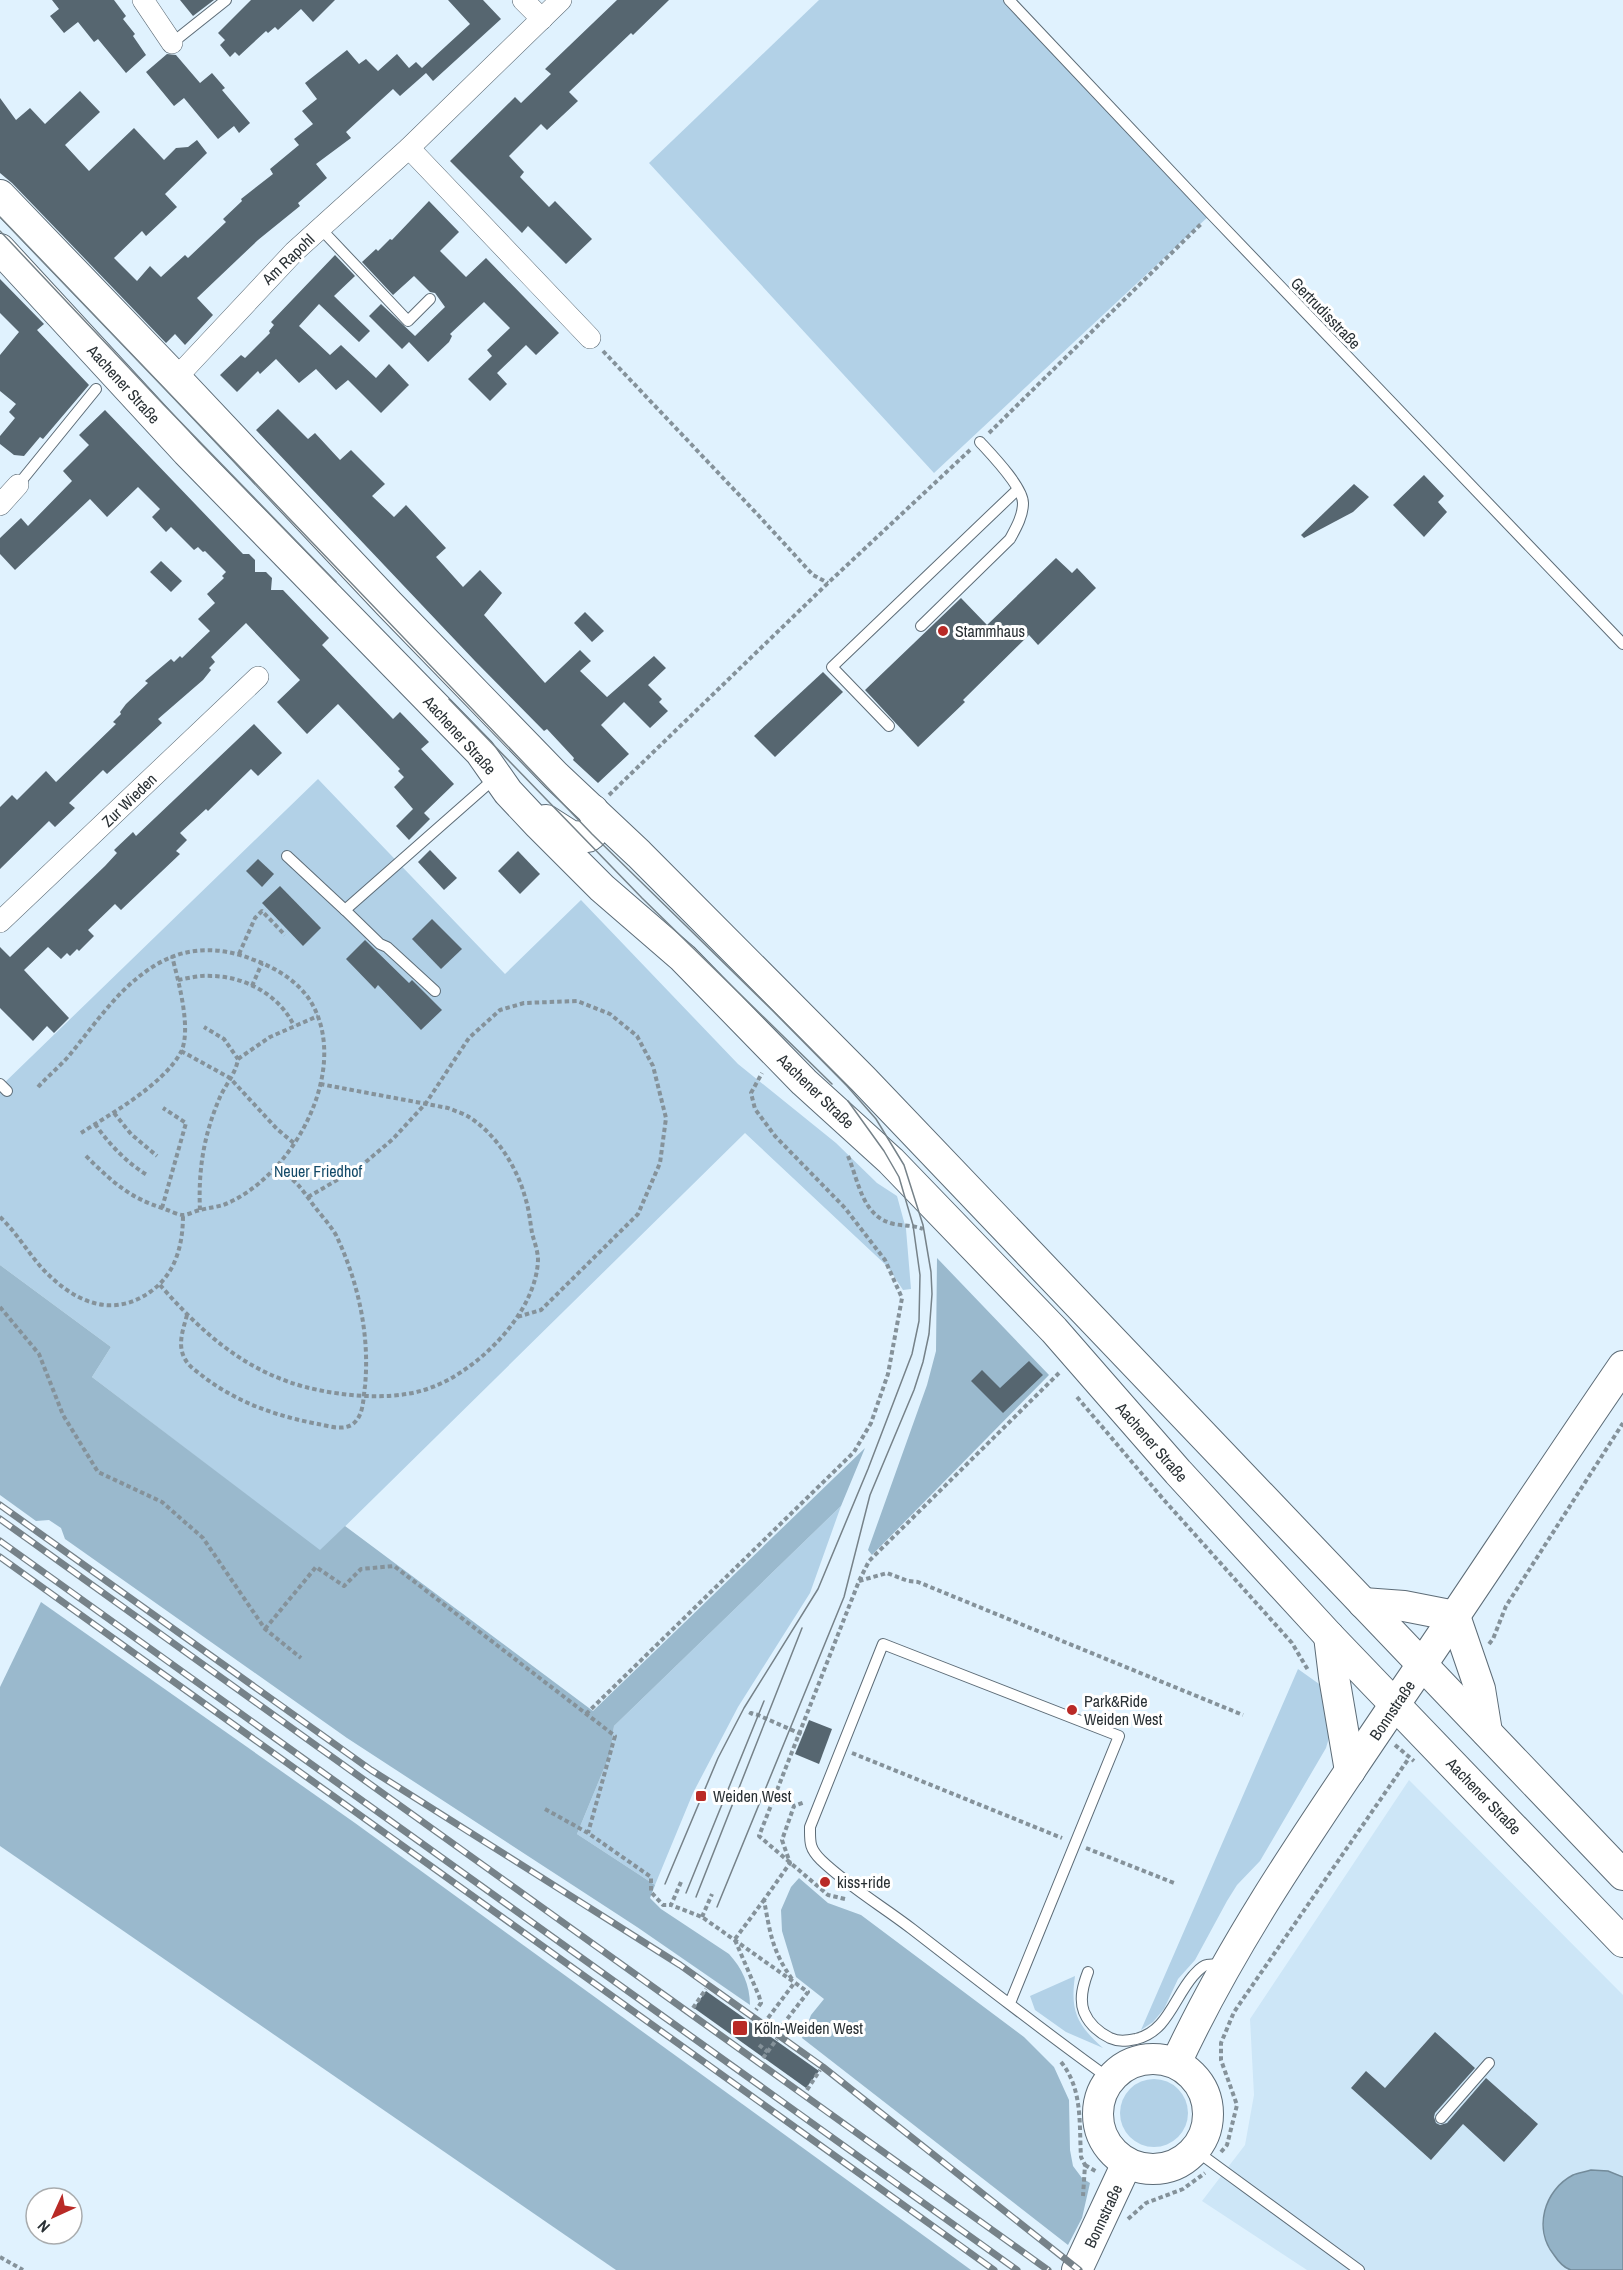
<svg xmlns="http://www.w3.org/2000/svg" width="1623" height="2270" font-family="'Archivo Narrow',sans-serif">
  <rect width="100%" height="100%" fill="#e0f2fe"/>
  <polygon fill="#cde6f7" points="1409,1780 1623,1995 1623,2270 1307,2270 1202,2201 1245,2145 1254,2095 1250,2019"/>
  <g fill="#b2d1e7">
    <polygon points="819,0 1009,0 1211,214 934,473 649,163"/>
    <polygon points="318,779 505,974 581,900 738,1064 836,1143 877,1183 897,1196 906,1229 911,1289 903,1290 888,1267 745,1133 320,1551 92,1377 111,1347 0,1265 0,1087"/>
    <polygon points="841,1506 810,1593 738,1707 693,1793 655,1885 577,1834 610,1754 614,1726"/>
    <polygon points="1298,1669 1329,1691 1331,1731 1326,1748 1260,1861 1237,1885 1227,1901 1195,1960 1178,1979 1164,2009 1153,2022 1141,2030"/>
    <path d="M1075 1976C1070 2011 1077 2025 1103 2048L1066 2032 1035 2010 1030 1996Z"/>
    <circle cx="1154" cy="2113" r="34"/>
  </g>
  <g fill="#9ab9cd">
    <polygon points="937,1258 1049,1375 872,1555 868,1550 927,1385 936,1351"/>
    <path d="M0 1265 111 1347 92 1377 320 1550 345 1526 593 1711 865 1448 841 1506 614 1726 610 1754 577 1834 655 1885 650 1898 661 1909 729 1954C742 1968 750 1985 750 2005L637 1927 347 1738 65 1539 61 1528 49 1520 36 1521 0 1495Z"/>
    <polygon points="41,1602 355,1823 971,2270 616,2270 0,1846 0,1687"/>
    <polygon points="799,1878 828,1903 861,1915 1024,2037 1054,2067 1069,2100 1070,2150 1073,2166 1082,2178 1090,2183 1082,2218 1068,2245 802,2038 811,2015 824,1999 796,1977 782,1931 781,1910 791,1887"/>
  </g>
  <path fill="#93b2c6" stroke="#738b9a" stroke-width="1.5" d="M1591 2170 1608 2171 1623 2177V2270C1608 2270 1585 2270 1571 2270 1564 2268 1558 2261 1554 2255 1533 2229 1544 2190 1573 2175 1578 2173 1585 2172 1591 2170Z"/>
  <g fill="#566670">
    <polygon points="52,0 114,0 126,16 123,19 135,34 133,36 146,55 126,73 98,39 94,42 78,22 64,33 50,16 59,9"/>
    <polygon points="180,0 214,0 193,16"/>
    <polygon points="251,0 335,0 313,22 301,9 278,30 275,27 268,33 266,31 239,56 235,52 230,57 220,45 225,40 218,33"/>
    <polygon points="448,0 483,0 501,19 433,81 426,73 400,96 393,89 346,132 351,138 316,164 327,178 298,203 300,206 258,240 197,298 213,315 185,345 175,334 166,343 12,183 0,173 0,98 16,120 30,108 45,124 80,91 100,112 65,145 89,171 134,128 164,160 176,148 188,147 197,140 207,153 165,194 177,207 146,236 142,231 114,258 137,281 150,266 161,277 185,255 188,258 226,222 223,219 242,201 241,199 273,174 270,169 299,145 294,139 313,124 302,111 317,99 305,83 347,50 359,64 366,59 378,71 397,54 409,68 416,62 422,68 470,24"/>
    <polygon points="617,0 669,0 633,35 631,33 569,92 578,101 547,130 541,124 509,156 524,172 520,177 549,207 555,201 592,239 566,264 528,226 522,233 450,161 515,97 521,103 551,74 545,69"/>
    <polygon points="167,54 176,55 200,83 212,73 225,88 222,90 250,123 239,133 234,126 218,139 184,98 174,106 146,72"/>
    <polygon points="429,201 459,232 440,251 466,277 486,258 559,333 536,355 526,345 497,373 507,384 490,401 468,379 492,356 487,350 510,328 484,302 450,334 452,336 449,342 428,362 409,342 402,349 369,316 381,304 415,336 445,307 435,293 430,292 414,276 393,295 362,262 376,249 378,251 390,239 392,240"/>
    <polygon points="335,255 355,276 334,296 370,331 359,342 319,304 299,326 330,355 341,345 376,378 389,364 409,385 381,413 348,380 336,390 316,369 299,383 276,359 260,374 258,371 237,392 220,375 241,355 245,358 270,333 269,331 274,325 271,322"/>
    <polygon points="0,279 44,324 37,330 89,385 43,439 40,437 24,456 14,455 0,444 0,436 15,418 9,412 16,404 0,391 0,355 19,332 0,313"/>
    <polygon points="278,409 308,439 315,433 340,460 351,450 385,484 372,496 394,517 406,505 446,548 436,557 463,587 480,570 502,593 484,615 545,683 580,650 591,661 580,671 607,697 654,656 666,668 648,685 662,699 659,702 668,711 650,728 624,702 601,725 629,754 598,783 573,760 574,758 547,729 544,731 475,661 256,430"/>
    <polygon points="105,410 243,554 249,554 255,560 255,572 266,572 272,578 271,590 283,590 329,638 322,645 393,719 400,712 429,742 421,749 454,784 424,813 430,819 409,840 396,826 413,809 394,787 404,777 398,771 400,769 338,704 307,734 277,702 300,680 246,623 211,657 215,662 209,668 211,670 203,680 158,719 162,723 107,774 103,770 69,803 75,808 55,827 49,821 0,869 0,807 12,795 17,800 46,771 56,782 116,724 113,722 121,714 120,712 126,704 148,683 145,681 171,659 174,662 180,656 182,658 210,631 198,619 215,603 207,594 224,578 222,576 226,572 205,551 203,552 198,547 194,550 171,527 166,532 152,517 160,509 138,487 107,517 90,499 15,570 0,554 0,538 21,518 28,526 72,481 63,471 89,445 79,435"/>
    <polygon points="1424,475 1444,496 1438,502 1447,512 1424,537 1393,505"/>
    <polygon points="1354,484 1369,497 1353,512 1304,538 1301,535"/>
    <polygon points="1056,558 1072,573 1077,568 1096,588 1038,645 1029,635 963,700 965,702 918,747 865,690 961,598 987,625"/>
    <polygon points="161,561 182,581 171,592 150,572"/>
    <polygon points="585,612 604,631 592,642 574,623"/>
    <polygon points="823,672 843,692 775,757 754,736"/>
    <polygon points="254,724 282,753 258,776 251,769 208,811 206,809 180,833 187,840 176,851 180,854 121,910 115,904 88,930 94,936 79,951 77,949 70,956 67,953 61,959 48,947 24,970 69,1018 54,1033 47,1026 33,1041 0,1008 0,947 10,957 105,866 117,853 114,850 133,832 136,836"/>
    <polygon points="430,850 457,878 444,890 418,862"/>
    <polygon points="518,851 540,874 520,894 498,871"/>
    <polygon points="258,859 274,874 262,887 246,871"/>
    <polygon points="280,886 321,928 303,946 262,903"/>
    <polygon points="432,919 462,949 441,969 412,939"/>
    <polygon points="365,940 409,983 412,980 442,1010 421,1030 378,985 375,989 346,959"/>
    <polygon points="1029,1361 1043,1375 1003,1413 971,1381 982,1370 1000,1388"/>
    <polygon points="809,1720 832,1729 819,1764 795,1754"/>
    <polygon points="706,1991 819,2071 806,2088 694,2008"/>
    <polygon points="1435,2032 1475,2068 1435,2113 1434,2117 1436,2123 1440,2125 1447,2123 1486,2078 1538,2124 1504,2162 1463,2124 1431,2160 1351,2088 1366,2071 1385,2088"/>
  </g>
  <g fill="none" stroke-linecap="round" stroke-linejoin="round">
    <defs>
      <g id="lane">
        <polyline points="1009,0 1211,214 1623,644"/>
        <polyline points="172,43 226,0"/>
        <polyline points="320,228 408,321 430,299"/>
        <polyline points="18,485 96,389"/>
        <path d="M921 626 1010 539C1016 528 1023 516 1023 503 1023 487 991 454 980 442"/>
        <polyline points="889,726 832,667 1017,490"/>
        <polyline points="287,856 345,910 495,778"/>
        <polyline points="345,910 380,944 387,947 435,991"/>
        <polyline points="0,1084 7,1091"/>
        <path d="M1088 1972C1083 1985 1079 1999 1084 2012 1089 2024 1098 2032 1110 2038 1119 2042 1126 2041 1136 2039 1167 2032 1174 1998 1193 1976 1197 1972 1201 1966 1207 1965 1212 1964 1217 1965 1221 1965"/>
        <path d="M1010 2003 1119 1736 883 1644 810 1827C810 1842 809 1848 821 1860 848 1886 882 1906 912 1929 978 1980 1043 2031 1110 2079"/>
        <polyline points="1441,2118 1489,2063"/>
        <polyline points="1195,2150 1359,2270"/>
      </g>
      <g id="street">
        <polyline points="143,0 172,43"/>
        <polyline points="523,0 542,19"/>
        <polyline points="409,148 590,338"/>
        <polyline points="176,378 294,252 409,148 561,0"/>
        <polyline points="0,505 18,485"/>
        <polyline points="0,922 258,677"/>
      </g>
      <g id="secondary">
        <polyline points="0,195 176,378 389,604 556,776 639,854 863,1079 1623,1875"/>
        <polyline points="0,249 187,452 480,752 508,792 539,825 602,888 683,958 804,1082 891,1161 1054,1330 1178,1472 1329,1636 1623,1942"/>
        <polyline points="546,820 571,836 588,837 592,834 597,822 593,810"/>
        <polyline points="1363,1603 1404,1606 1455,1616"/>
        <polyline points="1455,1616 1480,1689 1487,1732"/>
        <polyline points="1329,1636 1334,1677 1350,1771"/>
        <circle cx="1153" cy="2114" r="55"/>
        <path d="M1176 2063C1235 1936 1317 1820 1395 1704 1472 1592 1546 1478 1623 1366"/>
        <polyline points="1077,2270 1127,2163"/>
      </g>
    </defs>
    <use href="#lane" stroke="#5d6c77" stroke-width="12"/>
    <use href="#street" stroke="#5d6c77" stroke-width="22"/>
    <use href="#secondary" stroke="#5d6c77" stroke-width="32"/>
    <g stroke="#85929a" stroke-width="4" stroke-dasharray="4.5 3" stroke-linecap="butt">
      <polyline points="603,351 759,516 813,575 828,583"/>
      <polyline points="989,433 1202,223"/>
      <polyline points="609,795 828,583 970,450"/>
      <polyline points="239,954 255,918 262,911 285,935"/>
      <path d="M178 980C189 978 200 975 211 976 244 976 280 995 294 1026"/>
      <polyline points="252,986 262,963"/>
      <polyline points="181,1051 230,1078 277,1129 295,1144"/>
      <polyline points="238,1059 270,1037 318,1016"/>
      <path d="M38 1087C47 1077 58 1068 67 1058 94 1026 117 989 154 966 186 946 220 946 254 960 276 968 298 981 311 1002 352 1071 291 1179 223 1205 216 1207 208 1208 200 1210 195 1211 188 1215 183 1215 178 1215 170 1211 165 1209 129 1198 111 1181 84 1154"/>
      <polyline points="114,1113 131,1134 157,1156"/>
      <path d="M95 1124C109 1144 126 1162 147 1175"/>
      <path d="M81 1133C112 1113 163 1085 181 1052 192 1029 178 980 172 956"/>
      <path d="M848 1156C859 1182 862 1217 894 1224 904 1226 913 1225 923 1229"/>
      <polyline points="308,1197 361,1166 393,1139 426,1103 469,1038 500,1010 524,1003 577,1001 610,1014 637,1036 653,1066 666,1118 660,1163 638,1214 541,1310 517,1317"/>
      <polyline points="162,1208 186,1123 163,1108"/>
      <path d="M200 1210C198 1170 204 1134 220 1097 226 1084 236 1073 238 1059L224 1039 204 1027"/>
      <path d="M0 1217C16 1232 27 1251 41 1267 71 1300 110 1320 150 1292 176 1274 183 1244 183 1215"/>
      <path d="M160 1285C197 1327 235 1363 289 1382 326 1395 386 1402 424 1390 474 1375 536 1315 538 1260 538 1251 534 1241 532 1233 530 1221 529 1209 525 1197 517 1167 496 1134 469 1117 463 1113 455 1111 448 1108L320 1084"/>
      <polyline points="0,1307 39,1354 63,1415 98,1472 162,1502 203,1538 265,1629 301,1658"/>
      <path d="M187 1315C183 1330 177 1345 185 1359 189 1367 198 1372 205 1378 239 1403 276 1416 318 1424 329 1426 343 1431 353 1424 364 1415 363 1399 365 1386 370 1335 358 1281 336 1235 330 1225 321 1215 314 1206 301 1188 296 1179 276 1169"/>
      <polyline points="1077,1397 1164,1500 1292,1643 1308,1670"/>
      <polyline points="859,1581 887,1573 908,1581 918,1582 1243,1715"/>
      <polyline points="265,1629 316,1567 344,1586 361,1569 394,1566 615,1736 588,1833"/>
      <polyline points="1489,1644 1493,1639 1506,1606 1623,1423"/>
      <polyline points="586,1714 854,1452 871,1423 888,1374 902,1298 885,1260 845,1208 775,1136 755,1109 751,1093 762,1073"/>
      <polyline points="750,1715 751,1713 758,1715 803,1735"/>
      <polyline points="1395,1745 1414,1761"/>
      <polyline points="852,1753 1062,1838"/>
      <polyline points="545,1809 588,1833 651,1877 651,1892 663,1905 671,1905"/>
      <polyline points="1086,1848 1174,1883"/>
      <polyline points="681,1882 671,1905 702,1917 808,1992 781,2027"/>
      <polyline points="845,1899 828,1895 759,1836 859,1581 869,1561 1059,1373"/>
      <polyline points="702,1917 712,1894"/>
      <polyline points="735,1939 764,1900"/>
      <polyline points="735,1940 759,1996 761,2003 756,2010"/>
      <path d="M792 1979C772 1951 770 1932 764 1900L790 1863 782 1840 794 1806 805 1802"/>
      <polyline points="693,2008 706,1989"/>
      <polyline points="768,2018 795,1982"/>
      <polyline points="759,2045 768,2052"/>
      <polyline points="763,2058 777,2039"/>
      <path d="M1061 2062C1083 2089 1079 2124 1081 2157L1085 2165 1083 2196"/>
      <polyline points="807,2090 820,2070"/>
      <polyline points="1221,2152 1227,2145 1237,2105 1221,2060 1221,2043 1234,2012 1409,1758"/>
      <polyline points="1085,2165 1097,2172"/>
      <polyline points="1128,2219 1146,2203 1183,2189 1205,2173"/>
      <polyline points="0,2257 23,2270"/>
    </g>
    <use href="#lane" stroke="#fff" stroke-width="10"/>
    <use href="#street" stroke="#fff" stroke-width="21"/>
    <use href="#secondary" stroke="#fff" stroke-width="30"/>
    <g stroke="#768289" stroke-width="1.5">
      <polyline points="0,217 592,834 773,1011 847,1086 876,1119 904,1165 923,1225 931,1272 932,1294 929,1334 923,1362 914,1390 870,1495 844,1597 717,1907"/>
      <polyline points="0,231 164,405 336,582"/>
      <polyline points="449,699 642,898 832,1084"/>
      <polyline points="665,1884 718,1758 744,1708 818,1589 868,1469 912,1354 919,1321 920,1275 913,1225 899,1177 884,1151 848,1101"/>
      <polyline points="686,1893 764,1701"/>
      <polyline points="696,1897 802,1628"/>
    </g>
    <defs>
      <g id="rail">
        <polyline points="0,1505 371,1770 680,1965 823,2067 1079,2270"/>
        <polyline points="0,1519 1048,2270"/>
        <polyline points="0,1541 1017,2270"/>
        <polyline points="0,1557 994,2270"/>
      </g>
    </defs>
    <use href="#rail" stroke="#768289" stroke-width="7"/>
    <use href="#rail" stroke="#fff" stroke-width="4.5" stroke-dasharray="14" stroke-linecap="butt"/>
  </g>
  <g fill="#b92a26" stroke="#fff" stroke-width="2">
    <circle cx="943" cy="631" r="6"/>
    <circle cx="1072" cy="1710" r="6"/>
    <rect x="695" y="1790" width="12" height="12" rx="3"/>
    <circle cx="825" cy="1882" r="6"/>
    <rect x="732" y="2020" width="16" height="16" rx="3"/>
  </g>
  <g text-anchor="middle" dominant-baseline="central" stroke-width="6" stroke-linejoin="round" paint-order="stroke">
    <g font-size="16" fill="#293034" stroke="#fff">
      <text transform="translate(288 259) rotate(-44)">Am Rapohl</text>
      <text transform="translate(1326 313) rotate(46)">Gertrudisstraße</text>
      <text transform="translate(124 384) rotate(48)">Aachener Straße</text>
      <text transform="translate(460 735) rotate(48)">Aachener Straße</text>
      <text transform="translate(129 800) rotate(-44)">Zur Wieden</text>
      <text transform="translate(816 1091) rotate(44)">Aachener Straße</text>
      <text transform="translate(1152 1442) rotate(49)">Aachener Straße</text>
      <text transform="translate(1392 1710) rotate(-56)">Bonnstraße</text>
      <text transform="translate(1484 1796) rotate(46)">Aachener Straße</text>
      <text transform="translate(1103 2216) rotate(-65)">Bonnstraße</text>
    </g>
    <g font-size="16" fill="#293034" stroke="#fff" text-anchor="start">
      <text x="955" y="631">Stammhaus</text>
      <text x="1084" y="1701">Park&amp;Ride<tspan x="1084" dy="18">Weiden West</tspan></text>
      <text x="713" y="1796">Weiden West</text>
      <text x="837" y="1882">kiss+ride</text>
      <text x="754" y="2028">Köln-Weiden West</text>
    </g>
    <g font-size="16" fill="#134a68" stroke="#fff">
      <text x="318" y="1171">Neuer Friedhof</text>
    </g>
  </g>
  <g transform="translate(54 2216) rotate(225)"><circle r="28" fill="#ffffff" stroke="#a9acae" stroke-width="1.5"/>
  <path d="M0-4.5L10 22L0 15L-10 22Z" fill="#b92a26"/>
  <text y="-9" font-size="16" font-weight="bold" text-anchor="middle" fill="#293034">N</text>
  </g>
</svg>
